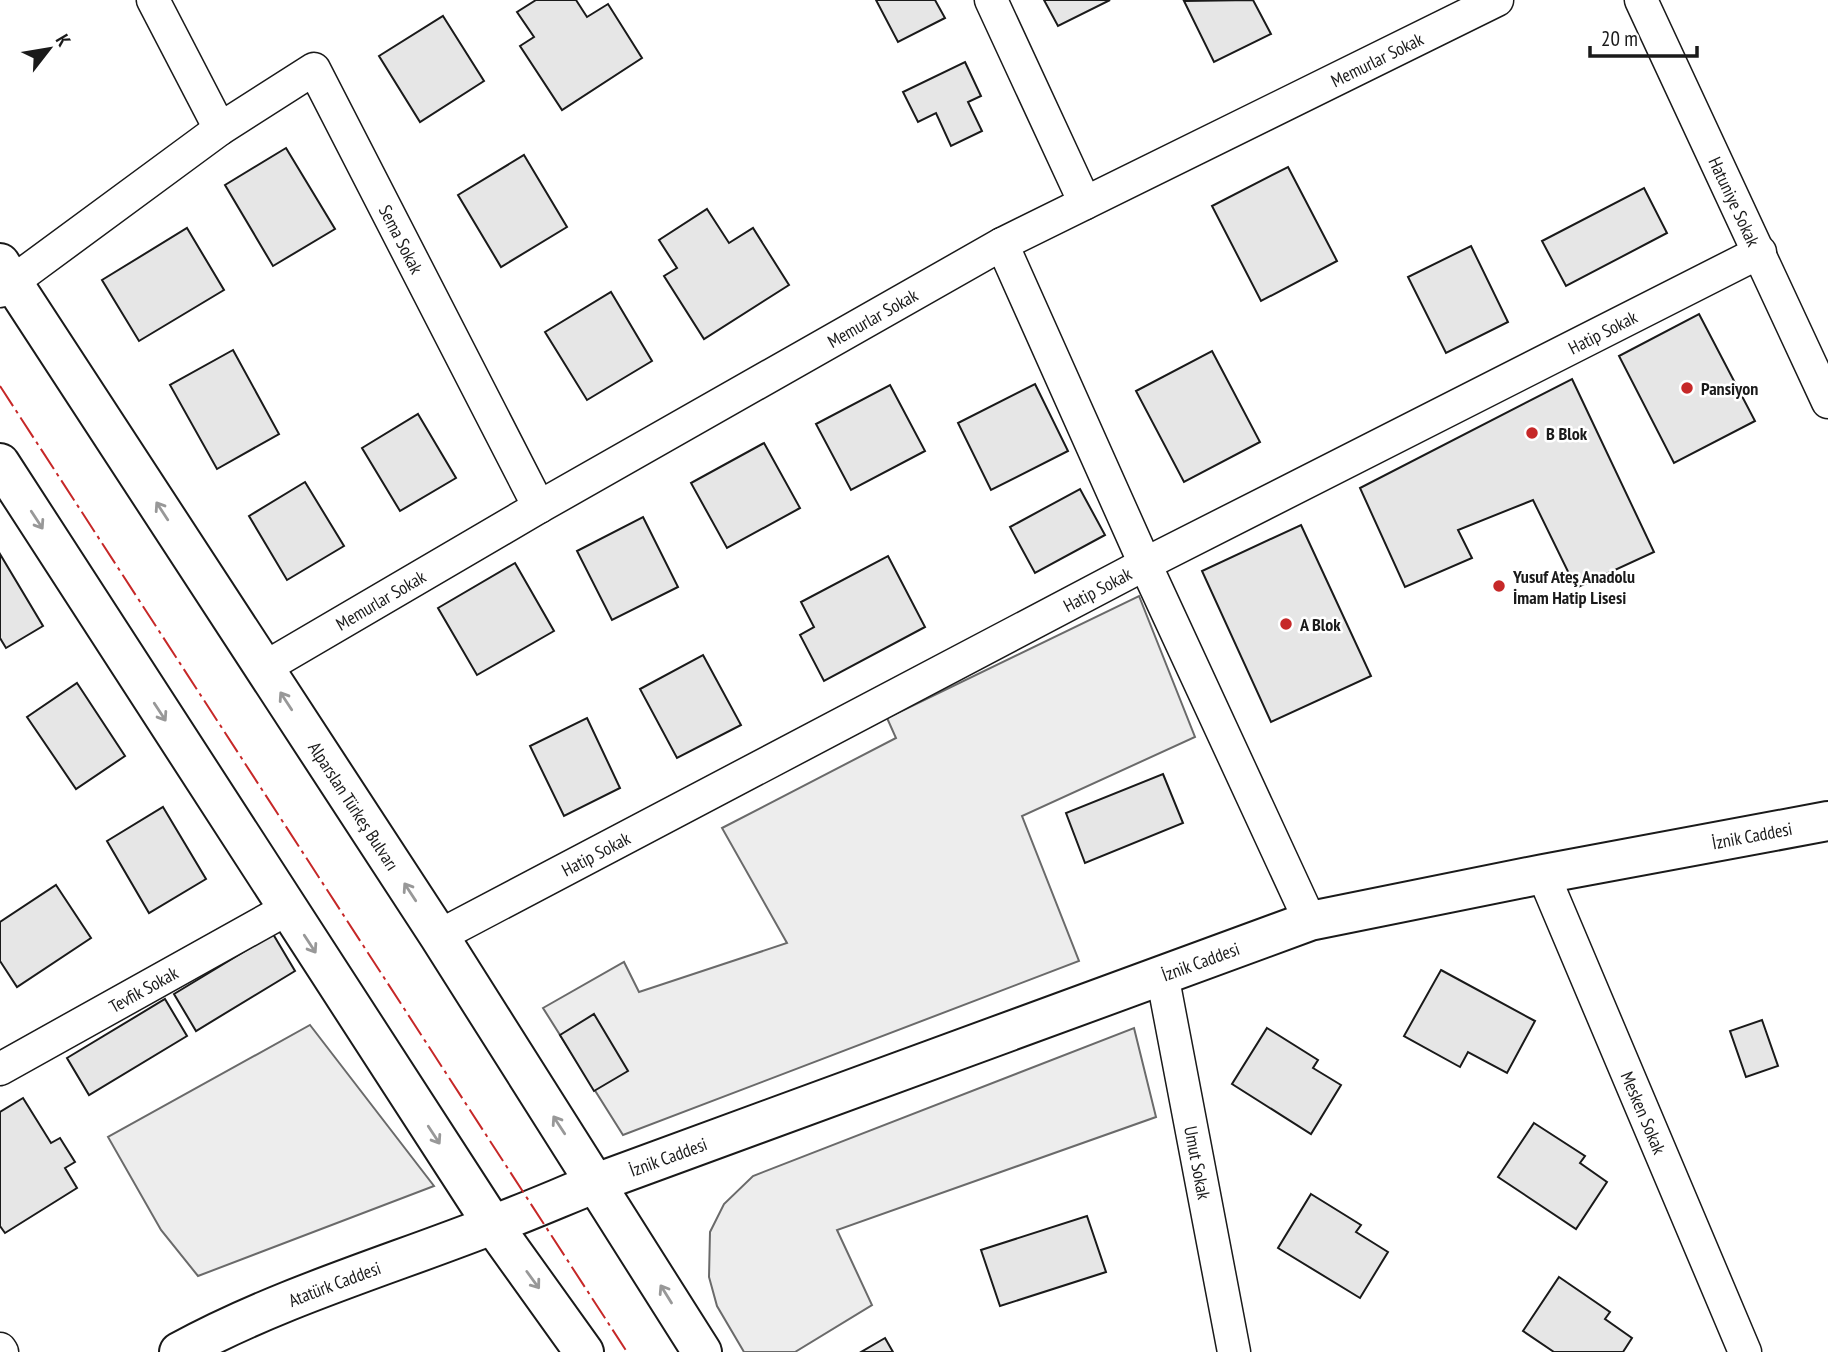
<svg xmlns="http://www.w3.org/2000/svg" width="1828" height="1352" font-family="'PT Sans Narrow',sans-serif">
  <rect width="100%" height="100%" fill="#fff"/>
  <g fill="#ededed" stroke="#6a6a6a" stroke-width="2">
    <polygon points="1139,596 1195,737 1022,816 1079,961 623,1135 543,1008 624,962 639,992 787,943 722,828 896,738 887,718"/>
    <polygon points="310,1025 434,1186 198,1276 161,1230 108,1137"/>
    <polygon points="1134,1028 1156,1117 837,1230 872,1305 795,1352 744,1352 717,1306 709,1277 710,1232 724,1204 753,1176"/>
  </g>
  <g fill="#e6e6e6" stroke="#1a1a1a" stroke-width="2">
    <polygon points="536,0 576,0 587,17 608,4 642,58 562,110 520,46 534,37 517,12"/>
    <polygon points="876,0 935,0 945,18 898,42"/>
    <polygon points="1044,0 1110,0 1058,26"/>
    <polygon points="1253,0 1271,34 1214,62 1184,1"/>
    <polygon points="443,16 484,81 420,122 379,56"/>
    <polygon points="965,62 981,96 968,102 982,131 951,146 936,113 918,122 903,92"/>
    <polygon points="286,148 335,229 273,266 225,185"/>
    <polygon points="524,155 567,227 501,267 458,195"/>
    <polygon points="1288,167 1337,261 1261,301 1212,206"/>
    <polygon points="1644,188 1667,233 1566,286 1542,241"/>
    <polygon points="707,209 729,243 753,228 789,285 704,339 664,276 677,268 659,240"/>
    <polygon points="187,228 224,290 139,341 102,280"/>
    <polygon points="1471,246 1508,322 1446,353 1408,277"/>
    <polygon points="611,292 652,361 587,400 545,332"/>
    <polygon points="1699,314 1755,421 1674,463 1619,356"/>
    <polygon points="233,350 279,434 217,469 170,385"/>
    <polygon points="1212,351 1260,442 1184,482 1136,391"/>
    <polygon points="1572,379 1654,552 1576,588 1533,500 1458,530 1472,558 1405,587 1360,488"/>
    <polygon points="1035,384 1068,451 991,490 958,423"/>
    <polygon points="890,385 925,451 851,490 816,424"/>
    <polygon points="418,414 456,478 400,511 362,448"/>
    <polygon points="764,443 800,508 727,548 691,483"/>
    <polygon points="305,482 344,546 287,580 249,516"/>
    <polygon points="1080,489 1105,535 1035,573 1010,527"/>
    <polygon points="643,517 678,587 612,620 577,551"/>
    <polygon points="1301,525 1371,676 1271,722 1202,571"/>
    <polygon points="0,554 43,626 6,648 0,638"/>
    <polygon points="888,556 925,627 824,681 800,635 814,627 801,602"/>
    <polygon points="515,563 554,631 477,675 438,608"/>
    <polygon points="703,655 741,725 677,758 640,689"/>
    <polygon points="77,683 125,756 76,789 27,717"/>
    <polygon points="587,718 620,788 564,816 530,746"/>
    <polygon points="1163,774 1183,823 1085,863 1066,813"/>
    <polygon points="163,807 206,879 149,913 107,841"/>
    <polygon points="56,885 91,938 17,987 0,961 0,922"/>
    <polygon points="273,934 295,971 196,1031 174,994"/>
    <polygon points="1441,970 1535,1021 1507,1073 1468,1052 1460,1067 1404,1036"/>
    <polygon points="165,999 187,1036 89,1095 67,1058"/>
    <polygon points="594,1014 628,1071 594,1091 560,1035"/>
    <polygon points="1762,1020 1778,1066 1746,1077 1730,1031"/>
    <polygon points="1267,1028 1318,1060 1313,1068 1341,1085 1311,1134 1232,1084"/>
    <polygon points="23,1098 51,1143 60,1138 75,1162 65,1168 77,1188 5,1233 0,1226 0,1112"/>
    <polygon points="1534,1123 1585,1156 1580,1163 1607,1182 1576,1229 1498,1177"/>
    <polygon points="1311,1194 1361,1225 1356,1232 1388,1252 1360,1298 1278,1248"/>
    <polygon points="1087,1216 1106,1272 1000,1306 981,1250"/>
    <polygon points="1559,1277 1610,1312 1605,1319 1632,1338 1623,1352 1554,1352 1523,1331"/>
    <polygon points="885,1338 893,1352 861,1352"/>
  </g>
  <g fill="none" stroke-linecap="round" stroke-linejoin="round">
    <defs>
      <g id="minor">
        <polyline points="153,0 220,129"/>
        <polyline points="991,0 1085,203"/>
        <path id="s1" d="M1641 0 1828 402"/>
        <polyline points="1002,244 1145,564 1310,921"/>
        <path id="s2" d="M0 291 220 129 314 69 539 507"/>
        <path id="s3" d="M264 668 539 507 1002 244 1497 0"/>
        <path id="s4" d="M1543 874 1745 1352"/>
        <path id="s5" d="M439 936 1145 564 1760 252"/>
        <path id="s6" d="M1162 974 1234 1352"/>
        <path id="s7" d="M0 1069 287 909"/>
        <polyline points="0,1349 2,1352"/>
      </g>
      <g id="secondary">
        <path id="s8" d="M0 263 439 936 702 1352"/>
        <polyline points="0,463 493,1225 584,1352"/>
      </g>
      <g id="primary">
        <path id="s9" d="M179 1352C278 1298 387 1266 492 1225 527 1212 561 1197 596 1183L1310 921 1543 874 1828 821"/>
      </g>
    </defs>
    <use href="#minor" stroke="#1a1a1a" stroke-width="35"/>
    <use href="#secondary" stroke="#1a1a1a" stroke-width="42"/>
    <use href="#primary" stroke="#1a1a1a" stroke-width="42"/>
    <use href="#minor" stroke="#fff" stroke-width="32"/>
    <use href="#secondary" stroke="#fff" stroke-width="38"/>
    <use href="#primary" stroke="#fff" stroke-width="38"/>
    <polyline stroke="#c62828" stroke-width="2" stroke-dasharray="24 5 3.5 5" stroke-linecap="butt" points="0,386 627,1352"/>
  </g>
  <defs><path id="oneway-shaft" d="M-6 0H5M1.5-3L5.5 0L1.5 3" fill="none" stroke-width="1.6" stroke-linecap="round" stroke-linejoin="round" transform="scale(1.75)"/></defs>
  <g stroke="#989898">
    <use href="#oneway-shaft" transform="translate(162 511) rotate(-123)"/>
    <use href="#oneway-shaft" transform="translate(37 520) rotate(57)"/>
    <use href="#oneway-shaft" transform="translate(286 701) rotate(-123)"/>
    <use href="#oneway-shaft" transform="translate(160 712) rotate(57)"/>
    <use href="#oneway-shaft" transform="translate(410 892) rotate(-123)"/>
    <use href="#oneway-shaft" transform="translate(310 944) rotate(57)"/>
    <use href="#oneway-shaft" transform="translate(559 1125) rotate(-123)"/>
    <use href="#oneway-shaft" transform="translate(434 1135) rotate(57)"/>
    <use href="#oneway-shaft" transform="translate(533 1280) rotate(54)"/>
    <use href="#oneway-shaft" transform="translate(666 1294) rotate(-122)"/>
  </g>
  <g fill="#c62828" stroke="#fff" stroke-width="2.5">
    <circle cx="1687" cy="388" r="7"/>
    <circle cx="1532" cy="433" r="7"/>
    <circle cx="1499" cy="586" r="7"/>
    <circle cx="1286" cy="624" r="7"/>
  </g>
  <g text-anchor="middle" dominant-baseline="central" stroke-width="5" stroke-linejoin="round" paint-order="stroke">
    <g font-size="18" fill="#1a1a1a" stroke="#fff">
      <text stroke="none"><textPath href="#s3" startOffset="1269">Memurlar Sokak</textPath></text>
      <text stroke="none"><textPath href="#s1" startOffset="222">Hatuniye Sokak</textPath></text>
      <text stroke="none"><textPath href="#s2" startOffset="576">Sema Sokak</textPath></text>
      <text stroke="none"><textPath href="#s3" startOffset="702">Memurlar Sokak</textPath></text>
      <text stroke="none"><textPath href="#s5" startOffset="1311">Hatip Sokak</textPath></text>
      <text stroke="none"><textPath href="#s5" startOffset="744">Hatip Sokak</textPath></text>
      <text stroke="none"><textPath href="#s3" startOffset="135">Memurlar Sokak</textPath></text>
      <text stroke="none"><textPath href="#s8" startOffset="648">Alparslan Türkeş Bulvarı</textPath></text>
      <text stroke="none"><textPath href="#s9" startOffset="1661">İznik Caddesi</textPath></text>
      <text stroke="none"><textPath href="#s5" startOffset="177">Hatip Sokak</textPath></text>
      <text stroke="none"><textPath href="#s9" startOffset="1094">İznik Caddesi</textPath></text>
      <text stroke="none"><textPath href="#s7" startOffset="164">Tevfik Sokak</textPath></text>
      <text stroke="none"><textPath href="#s4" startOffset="259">Mesken Sokak</textPath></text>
      <text stroke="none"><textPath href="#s9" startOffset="527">İznik Caddesi</textPath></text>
      <text stroke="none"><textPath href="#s6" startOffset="192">Umut Sokak</textPath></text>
      <text stroke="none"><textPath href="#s9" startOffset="170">Atatürk Caddesi</textPath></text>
    </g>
    <g font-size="18" font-weight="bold" fill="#1a1a1a" stroke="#fff" text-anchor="start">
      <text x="1701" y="388">Pansiyon</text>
      <text x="1546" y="433">B Blok</text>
      <text x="1513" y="576">Yusuf Ateş Anadolu<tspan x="1513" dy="21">İmam Hatip Lisesi</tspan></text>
      <text x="1300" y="624">A Blok</text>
    </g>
  </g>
  <g transform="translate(49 49) rotate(59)" stroke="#ffffff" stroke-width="5" paint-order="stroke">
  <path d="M0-5L12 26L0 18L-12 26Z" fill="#1a1a1a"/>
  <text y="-10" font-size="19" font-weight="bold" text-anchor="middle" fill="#1a1a1a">K</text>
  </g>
  <path d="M1590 46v10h107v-10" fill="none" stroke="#1a1a1a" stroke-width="3.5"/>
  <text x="1601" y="46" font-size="21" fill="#1a1a1a" stroke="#ffffff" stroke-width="5" paint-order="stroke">20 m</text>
</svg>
